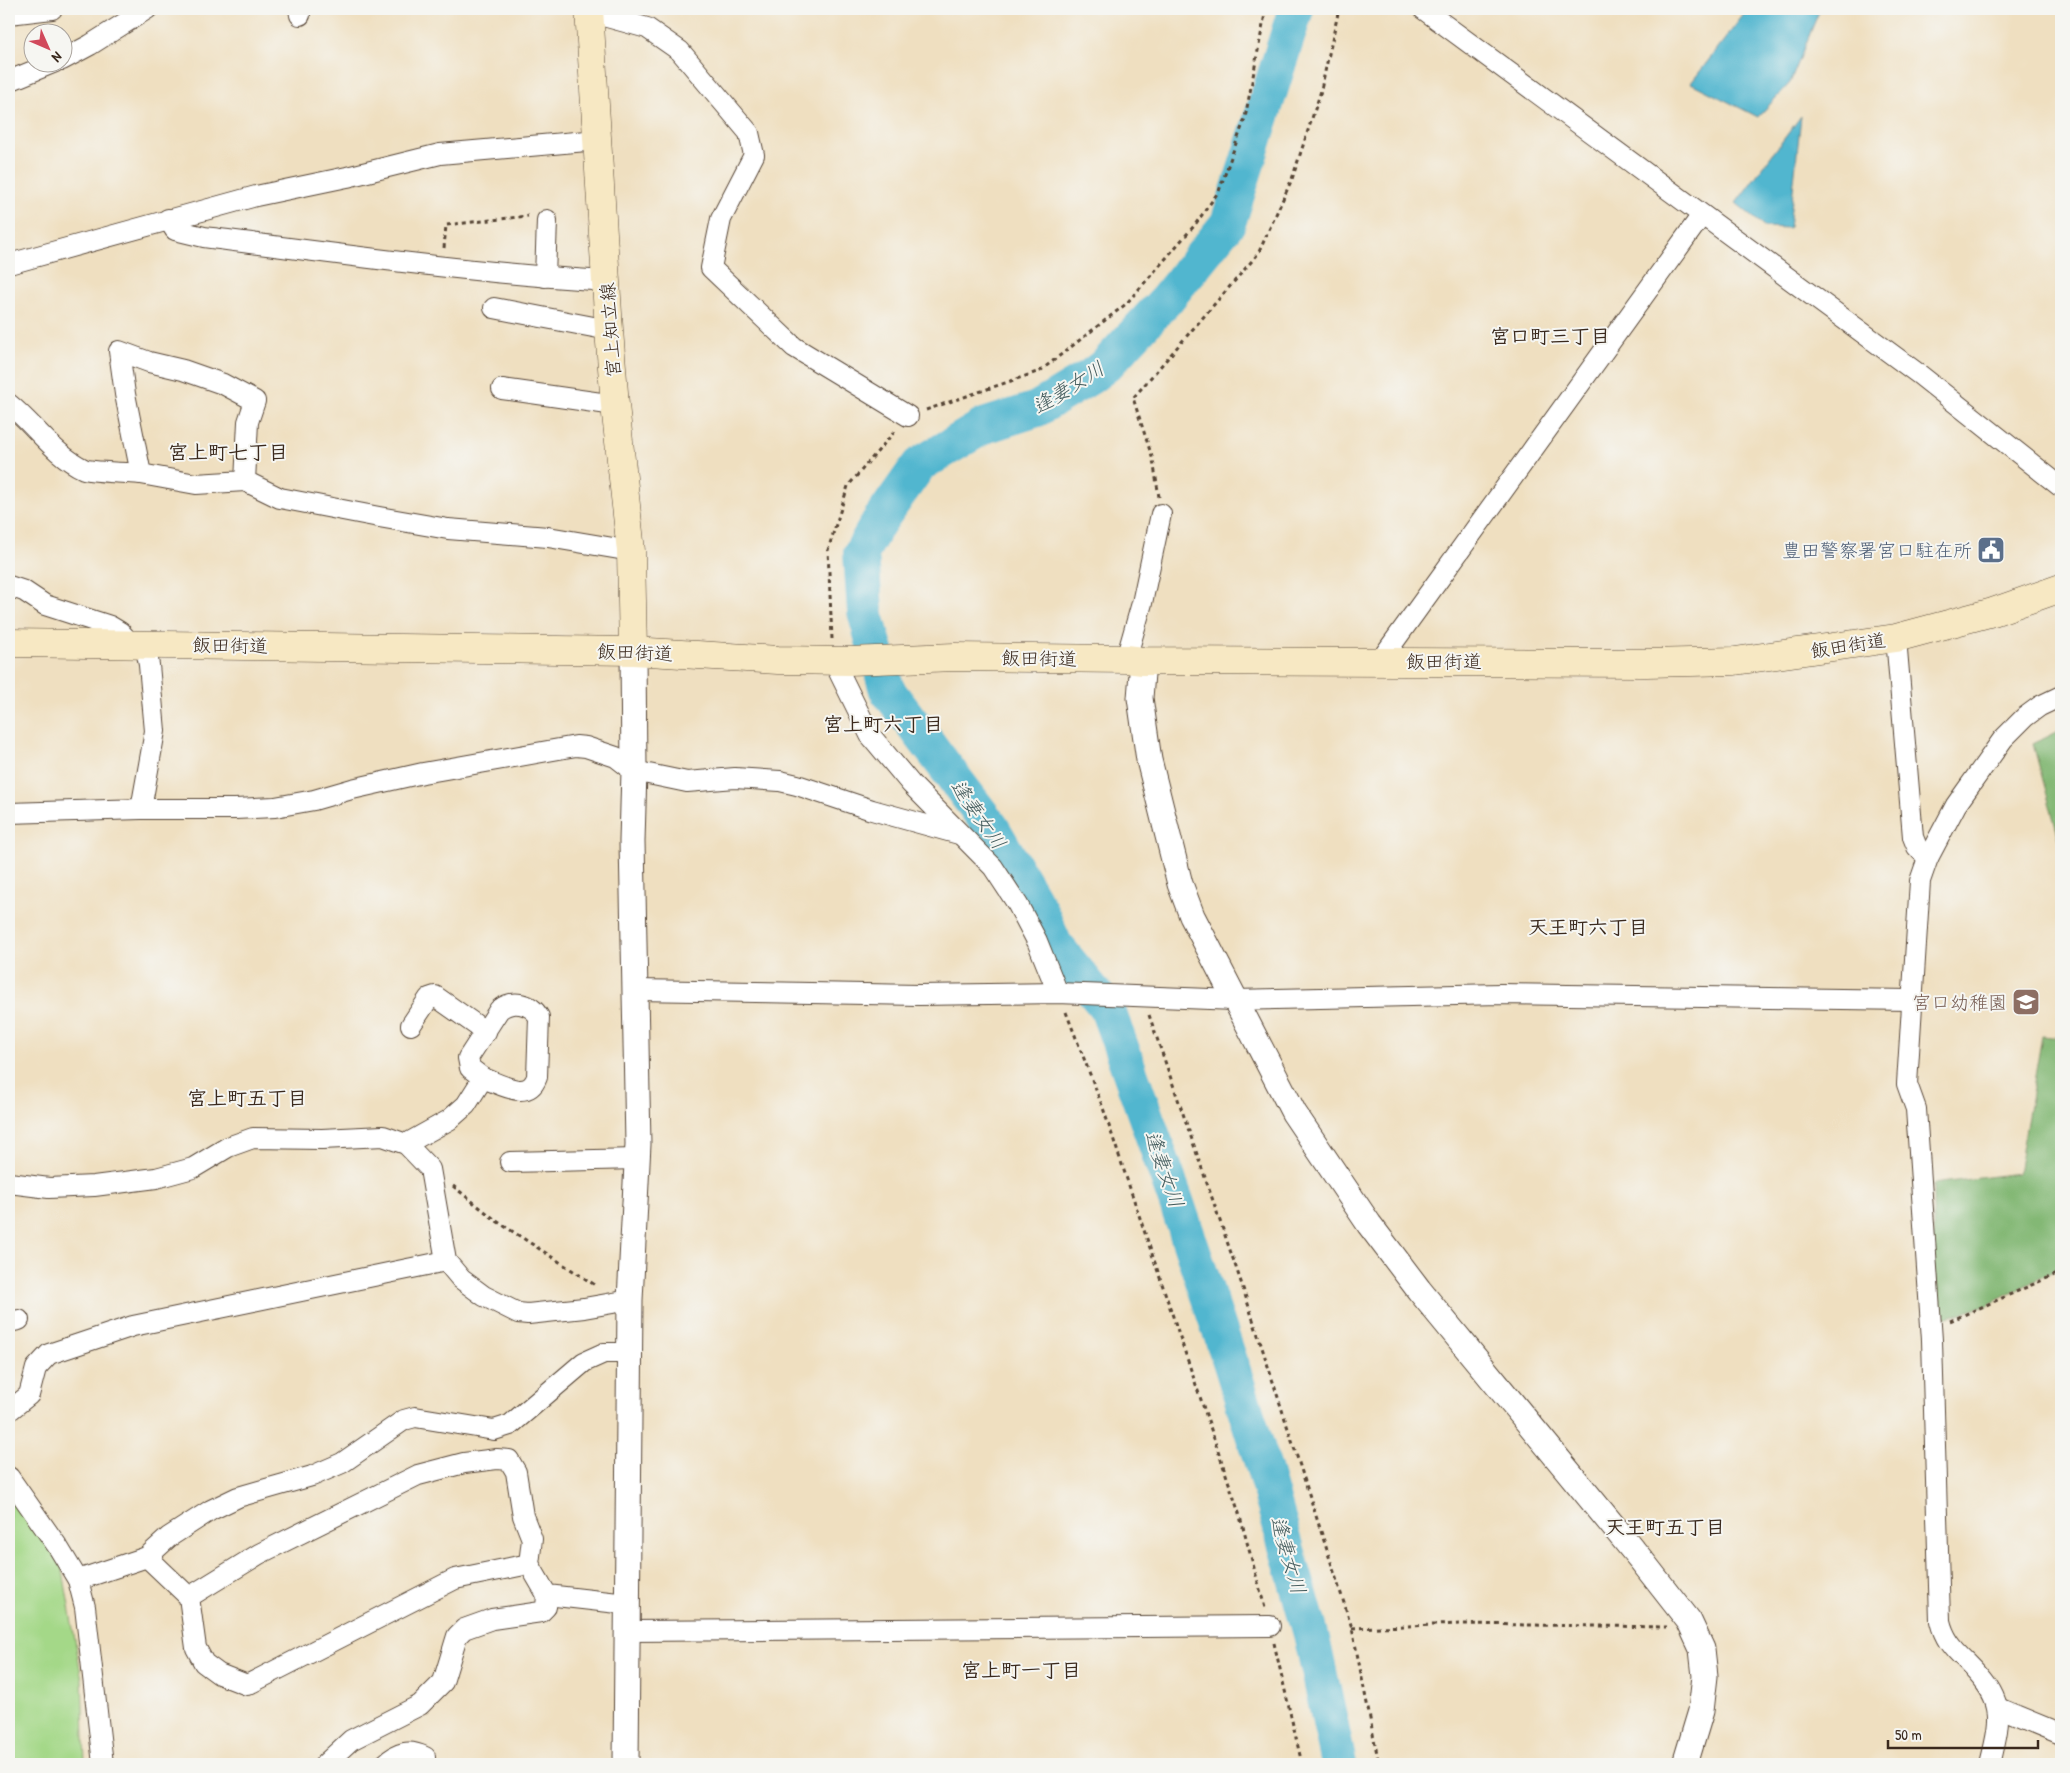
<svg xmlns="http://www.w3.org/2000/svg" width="2070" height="1773" font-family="'Patrick Hand','Klee One',sans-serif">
  <rect width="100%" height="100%" fill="#f6f6f2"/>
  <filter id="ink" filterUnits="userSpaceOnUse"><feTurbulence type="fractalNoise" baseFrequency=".02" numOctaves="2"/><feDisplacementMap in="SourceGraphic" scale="10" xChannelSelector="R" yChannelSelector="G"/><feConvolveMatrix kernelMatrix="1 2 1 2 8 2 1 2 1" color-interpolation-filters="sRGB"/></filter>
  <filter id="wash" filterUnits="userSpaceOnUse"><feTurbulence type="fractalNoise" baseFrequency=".0096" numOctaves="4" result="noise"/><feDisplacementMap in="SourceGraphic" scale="20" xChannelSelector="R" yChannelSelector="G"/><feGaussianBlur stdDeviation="1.12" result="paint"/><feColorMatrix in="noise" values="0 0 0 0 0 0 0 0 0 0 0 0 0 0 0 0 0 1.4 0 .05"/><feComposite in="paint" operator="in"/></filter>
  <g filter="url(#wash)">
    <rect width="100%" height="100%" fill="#efdfc0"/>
    <polygon fill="#a4d888" stroke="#708153" points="9,1494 62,1566 82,1680 85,1764 23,1764 9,1762"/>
    <g fill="#83b874" stroke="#5f7149">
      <polygon points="2061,730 2061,846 2033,744"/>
      <polygon points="2042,1036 2061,1038 2061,1267 1986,1306 1934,1321 1933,1184 2018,1173"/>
    </g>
    <g fill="#51b6cf" stroke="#467076">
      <polygon points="1748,9 1820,9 1790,83 1758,117 1691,83"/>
      <polygon points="1801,116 1789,228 1765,227 1736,203"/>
    </g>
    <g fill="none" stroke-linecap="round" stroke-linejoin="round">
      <polyline stroke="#51b6cf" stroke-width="36" points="1296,9 1228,223 1166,300 1106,365 1090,377 1037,409 984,426 919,465 878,523 861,553 865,612 887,690 992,828 1039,909 1055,945 1107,1008 1176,1201 1230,1361 1264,1469 1311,1634 1339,1764"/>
    </g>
  </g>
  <g filter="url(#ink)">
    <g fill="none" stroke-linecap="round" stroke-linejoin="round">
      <defs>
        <g id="minor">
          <polyline points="299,9 300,15"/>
          <polyline points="1423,9 1920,375 2061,487"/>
          <polyline points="589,12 647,28 680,51 749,133 754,155 721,219 711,268 794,347 908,416"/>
          <polyline points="9,14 52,9"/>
          <polyline points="62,60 90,45 147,9"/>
          <polyline points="9,81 55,62"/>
          <path d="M168 219 175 230 204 237C338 254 472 273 607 281"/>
          <polyline points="9,264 256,196 347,177 440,154 598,140"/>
          <polyline points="545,277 547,220"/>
          <polyline points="494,308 609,330"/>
          <polyline points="502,389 615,405"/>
          <path d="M9 404C34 424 54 455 84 469 92 472 130 473 141 474"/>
          <polyline points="245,481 248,422 255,401 223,384 183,370 149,362 119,351 125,394 141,474 196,484 245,481 280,498 379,517 448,529 548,537 631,551"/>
          <polyline points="9,586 24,591 45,605 110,626 120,632 131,644"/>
          <polyline points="1896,638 1913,837 1917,847 1928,858"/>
          <polyline points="1126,659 1142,603 1161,514"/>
          <polyline points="833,660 870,735 911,784 993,867 1018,905 1037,941 1058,993"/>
          <polyline points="1380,661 1702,215"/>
          <polyline points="141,809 155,731 149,665 145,644"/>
          <polyline points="9,813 141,809 235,809 275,807 314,800 352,789 423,773 576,746 586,747 616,757 634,771 687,782 735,778 780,781 797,785 872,810 959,834"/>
          <polyline points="636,990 919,995 1058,993 1235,1000 1501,994 1911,1000"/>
          <polyline points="411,1025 429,998 435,996 486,1032"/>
          <path d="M406 1144 449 1120 466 1105 483 1078C501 1084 528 1102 537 1077L539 1017C531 1003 512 999 499 1010L468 1058 470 1068 483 1078"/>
          <polyline points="510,1162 637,1159"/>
          <polyline points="9,1183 49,1188 94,1186 156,1178 193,1168 228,1147 253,1138 322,1139 383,1136 406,1144 430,1169 446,1261 461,1279 484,1296 518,1313 528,1314 584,1308 630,1300"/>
          <polyline points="9,1322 19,1320"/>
          <polyline points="9,1411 29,1395 36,1368 49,1354 133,1326 446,1261"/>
          <polyline points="9,1477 58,1547 78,1580 85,1607 103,1764"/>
          <polyline points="147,1557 189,1597 196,1648 204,1663 219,1674 247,1685 455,1579 529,1564"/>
          <polyline points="78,1580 147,1557 169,1537 211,1510 238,1497 312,1476 342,1463 404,1420 415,1417 494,1430 510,1425 584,1362 604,1353 629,1353"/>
          <polyline points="189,1597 259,1554 418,1475 464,1463 497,1459 509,1460 516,1472 523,1516 532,1539 529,1564 547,1595 627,1604"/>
          <polyline points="628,1631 1270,1626"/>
          <polyline points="1998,1708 2061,1734"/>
          <polyline points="325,1764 351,1740 420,1705 443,1682 457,1636 464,1629 492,1619 541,1612 546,1607 547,1595"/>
          <path d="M385 1764C398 1752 409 1749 425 1757V1764"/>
          <path d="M1990 1764C2003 1712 2004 1699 1965 1660 1952 1648 1944 1638 1940 1621L1932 1340 1916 1109 1907 1084 1920 881 1928 858 1956 805 2003 739 2025 717 2040 706 2061 696"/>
        </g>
        <g id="tertiary">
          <polyline points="1143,661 1140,698 1149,760 1180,884 1192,916 1294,1113 1369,1224 1419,1290 1642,1561 1689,1621 1702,1649 1705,1676 1701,1711 1685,1764"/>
          <polyline points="626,1764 630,1300 638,1144 632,841 634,771 633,651"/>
        </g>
        <g id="secondary">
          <polyline points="589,9 609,330 615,405 631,551 633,651"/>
          <polyline points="9,643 633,651 778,660 849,661 955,657 1126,659 1143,661 1646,663 1735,661 1896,638 1993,612 2061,588"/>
        </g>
      </defs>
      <use href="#minor" stroke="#564536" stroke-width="22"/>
      <use href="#tertiary" stroke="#564536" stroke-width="27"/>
      <use href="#secondary" stroke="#564536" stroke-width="29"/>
      <g stroke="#564536" stroke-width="3" stroke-dasharray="4 4" stroke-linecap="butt">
        <polyline points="444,248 446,225 528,216"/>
        <polyline points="926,410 1040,371 1126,304 1194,226 1219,191 1245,118 1266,9"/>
        <polyline points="1159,497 1153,460 1133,398 1258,254 1292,179 1320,94 1339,9"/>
        <polyline points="832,639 828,550 848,486 895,431"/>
        <polyline points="1066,1012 1103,1108 1239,1513 1265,1608"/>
        <polyline points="1149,1015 1240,1279 1352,1628 1379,1764"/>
        <polyline points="453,1186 498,1222 595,1285"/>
        <polyline points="1950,1321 2061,1272"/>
        <polyline points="1352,1628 1462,1624 1667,1627"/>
        <polyline points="1274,1643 1302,1764"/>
      </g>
      <use href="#minor" stroke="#fff" stroke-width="20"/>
      <use href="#tertiary" stroke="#fff" stroke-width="25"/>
      <use href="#secondary" stroke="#f7e8c3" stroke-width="28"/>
    </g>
  </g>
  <defs>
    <symbol id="civic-square" viewBox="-11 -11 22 22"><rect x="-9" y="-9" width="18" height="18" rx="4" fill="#5c6f8a" stroke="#f6f6f2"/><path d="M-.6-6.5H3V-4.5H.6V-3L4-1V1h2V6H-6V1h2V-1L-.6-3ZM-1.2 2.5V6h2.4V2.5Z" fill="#fff"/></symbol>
    <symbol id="school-square" viewBox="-11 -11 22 22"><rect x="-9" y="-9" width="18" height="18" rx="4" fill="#8d6e63" stroke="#f6f6f2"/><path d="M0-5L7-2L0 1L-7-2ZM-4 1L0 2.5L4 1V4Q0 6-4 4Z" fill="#fff"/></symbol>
  </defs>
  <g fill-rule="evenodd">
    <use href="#civic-square" x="1975" y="534" width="32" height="32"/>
    <use href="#school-square" x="2010" y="986" width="32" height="32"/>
  </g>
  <g text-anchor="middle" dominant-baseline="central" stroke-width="4" stroke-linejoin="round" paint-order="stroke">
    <g font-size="19" fill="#3b2a1e" stroke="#f6f6f2">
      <text transform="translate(610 330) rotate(-94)">宮上知立線</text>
      <text transform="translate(230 645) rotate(1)">飯田街道</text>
      <text transform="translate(1848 645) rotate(-9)">飯田街道</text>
      <text transform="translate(635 652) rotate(2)">飯田街道</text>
      <text transform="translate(1039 658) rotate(1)">飯田街道</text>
      <text x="1444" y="661">飯田街道</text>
    </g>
    <g font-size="19" fill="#4e5e75" stroke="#f6f6f2" text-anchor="end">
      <text x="1972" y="550">豊田警察署宮口駐在所</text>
    </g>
    <g font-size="19" fill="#785e54" stroke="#f6f6f2" text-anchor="end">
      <text x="2007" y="1002">宮口幼稚園</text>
    </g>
    <g font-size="20" font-weight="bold" fill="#3b2a1e" stroke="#f6f6f2">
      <text x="1550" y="335">宮口町三丁目</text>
      <text x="228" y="451">宮上町七丁目</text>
      <text x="883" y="723">宮上町六丁目</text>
      <text x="1588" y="926">天王町六丁目</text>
      <text x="247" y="1097">宮上町五丁目</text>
      <text x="1665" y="1526">天王町五丁目</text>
      <text x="1021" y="1669">宮上町一丁目</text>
    </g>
    <g font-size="20" font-style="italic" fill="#435b5c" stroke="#f6f6f2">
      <text transform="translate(1068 387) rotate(-32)">逢妻女川</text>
      <text transform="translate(979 814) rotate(55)">逢妻女川</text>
      <text transform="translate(1165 1169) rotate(71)">逢妻女川</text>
      <text transform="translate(1289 1555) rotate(74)">逢妻女川</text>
    </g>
  </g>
  <rect width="2070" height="1773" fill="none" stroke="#f6f6f2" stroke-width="30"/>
  <g transform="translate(48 48) rotate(135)"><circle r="24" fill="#f6f6f2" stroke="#aba49d"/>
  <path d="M0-4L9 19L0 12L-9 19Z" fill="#d1495b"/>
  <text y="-8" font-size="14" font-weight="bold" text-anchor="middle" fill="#3b2a1e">N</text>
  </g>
  <path d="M1888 1740v8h150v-8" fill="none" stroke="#3b2a1e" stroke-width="2.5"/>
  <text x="1895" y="1740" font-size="15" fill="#3b2a1e" stroke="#f6f6f2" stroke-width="4" paint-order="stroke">50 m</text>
</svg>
